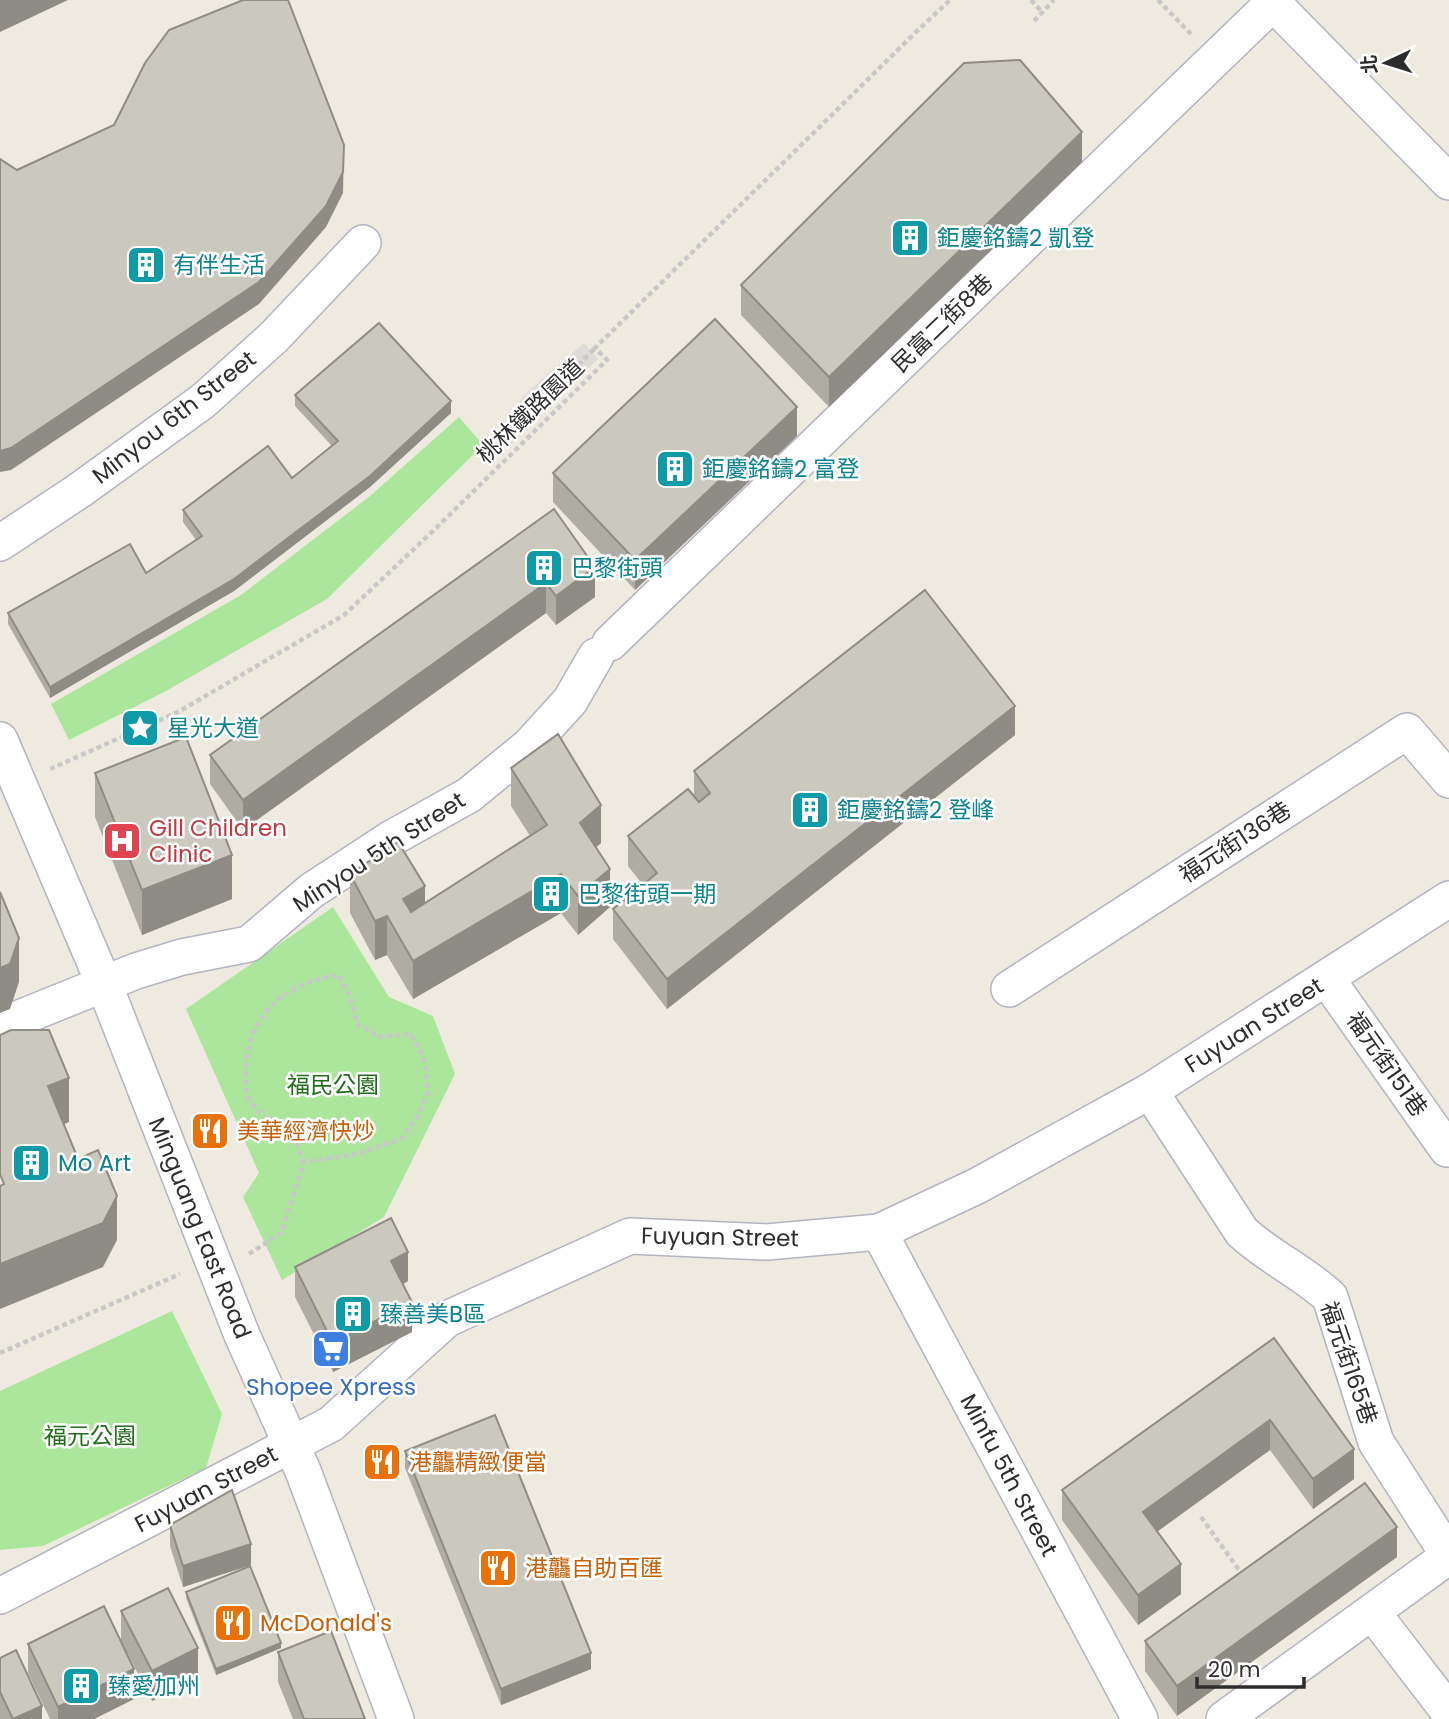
<svg xmlns="http://www.w3.org/2000/svg" width="1449" height="1719" font-family="Poppins,'Noto Sans TC',sans-serif">
  <rect width="100%" height="100%" fill="#efeae0"/>
  <g fill="#ace69c">
    <polygon points="459,417 483,445 327,599 166,691 69,740 51,704 241,595 370,496"/>
    <polygon points="333,907 389,997 433,1016 455,1074 384,1217 282,1280 243,1197 259,1173 186,1009"/>
    <polygon points="172,1311 222,1414 206,1468 43,1546 0,1550 0,1391"/>
  </g>
  <polygon fill="#dfdcd7" points="584,343 598,359 507,449 497,439 523,396"/>
  <g fill="none" stroke-linecap="round" stroke-linejoin="round">
    <defs>
      <g id="minor">
        <polyline points="0,543 80,490 203,401 274,337 363,243"/>
        <polyline points="610,643 1273,3 1449,182"/>
        <polyline points="0,740 104,984 242,1335 303,1471 396,1719"/>
        <polyline points="1327,979 1447,1149"/>
        <polyline points="1009,989 1407,731 1449,780"/>
        <polyline points="0,1026 136,971 182,957 249,944 311,891 392,838 469,795 529,746 570,701 596,656"/>
        <path d="M1150 1091 1242 1232C1269 1257 1303 1272 1330 1297L1376 1442 1449 1556 1224 1719"/>
        <polyline points="879,1232 1140,1719"/>
        <polyline points="0,1596 331,1424 447,1319 630,1236 767,1242 879,1232 977,1186 1150,1091 1449,899"/>
        <polyline points="1372,1612 1449,1712"/>
      </g>
    </defs>
    <use href="#minor" stroke="#b3b4c1" stroke-width="38"/>
    <g stroke="#c8c8c8" stroke-width="4.5" stroke-dasharray="5 3.5" stroke-linecap="butt">
      <polyline points="1031,0 1042,12"/>
      <polyline points="1158,0 1191,34"/>
      <polyline points="1034,21 1054,0"/>
      <polyline points="507,438 595,348"/>
      <polyline points="50,769 178,712 344,615 432,532 607,360 595,348 917,31 950,0"/>
      <path d="M249 1254 282 1232 304 1162 358 1154 401 1139 418 1116 428 1092 424 1058 411 1034 380 1037 357 1024 351 998 339 975C287 982 248 1014 246 1068 246 1078 245 1096 252 1104 262 1118 286 1128 293 1137 298 1144 300 1155 304 1162"/>
      <polyline points="0,1353 180,1274"/>
      <polyline points="1201,1517 1244,1577"/>
    </g>
    <use href="#minor" stroke="#fff" stroke-width="35"/>
  </g>
  <g fill="#afaca3">
    <polygon points="1082,162 829,407 741,315 741,285"/>
    <polygon points="295,395 451,413 370,487 234,591 50,698 8,624 8,613 146,573 196,540 183,522 183,510 292,478 332,446 295,406"/>
    <polygon points="797,436 635,590 553,502 553,473"/>
    <polygon points="554,509 595,597 556,625 546,613 243,830 210,784 210,755"/>
    <polygon points="1015,735 667,1009 613,939 613,909 643,885 628,866 628,836 694,796 694,771"/>
    <polygon points="511,768 601,843 596,847 610,907 578,935 561,913 413,999 387,955 375,960 350,913 350,874 425,904 530,836 511,806"/>
    <polygon points="95,773 232,899 142,935 95,817"/>
    <polygon points="295,1267 408,1281 403,1284 412,1332 333,1372 295,1297"/>
    <polygon points="1274,1338 1354,1479 1313,1509 1270,1450 1157,1531 1181,1594 1138,1625 1062,1520 1062,1490"/>
    <polygon points="405,1451 591,1669 501,1705 405,1468"/>
    <polygon points="170,1525 251,1565 183,1587 170,1546"/>
    <polygon points="1397,1557 1177,1716 1145,1671 1145,1641"/>
    <polygon points="186,1592 281,1648 216,1675 186,1598"/>
    <polygon points="121,1611 198,1678 152,1701 121,1641"/>
    <polygon points="28,1644 134,1699 94,1719 50,1719 28,1673"/>
    <polygon points="278,1652 365,1719 293,1719 278,1682"/>
    <polygon points="0,1658 42,1719 0,1719"/>
  </g>
  <g fill="#8e8c85">
    <polygon points="0,0 68,0 0,32"/>
    <polygon points="1082,132 1082,162 829,407 829,377"/>
    <polygon points="344,145 343,193 326,227 259,304 11,470 0,472 0,451"/>
    <polygon points="451,401 451,413 370,487 234,591 50,698 50,687"/>
    <polygon points="797,407 797,436 635,590 635,560"/>
    <polygon points="595,567 595,597 556,625 556,596"/>
    <polygon points="546,583 546,613 243,830 243,800"/>
    <polygon points="1015,706 1015,735 667,1009 667,979"/>
    <polygon points="601,805 601,843 580,861 580,823"/>
    <polygon points="232,855 232,899 142,935 142,890"/>
    <polygon points="610,869 610,907 578,935 578,896"/>
    <polygon points="561,874 561,913 413,999 413,961"/>
    <polygon points="425,886 425,924 403,937 403,899"/>
    <polygon points="387,916 387,955 375,960 375,921"/>
    <polygon points="19,938 19,982 10,1009 0,1013 0,968"/>
    <polygon points="69,1078 69,1122 48,1131 48,1086"/>
    <polygon points="117,1196 117,1240 103,1267 0,1309 0,1264"/>
    <polygon points="408,1252 408,1281 391,1291 391,1261"/>
    <polygon points="412,1302 412,1332 333,1372 333,1343"/>
    <polygon points="1270,1420 1270,1450 1143,1542 1143,1512"/>
    <polygon points="1354,1449 1354,1479 1313,1509 1313,1479"/>
    <polygon points="1397,1527 1397,1557 1177,1716 1177,1686"/>
    <polygon points="251,1544 251,1565 183,1587 183,1566"/>
    <polygon points="1181,1564 1181,1594 1138,1625 1138,1595"/>
    <polygon points="281,1643 281,1648 216,1675 216,1669"/>
    <polygon points="198,1648 198,1678 152,1701 152,1671"/>
    <polygon points="591,1653 591,1669 501,1705 501,1689"/>
    <polygon points="134,1669 134,1699 94,1719 58,1719 58,1707"/>
    <polygon points="42,1706 42,1719 14,1719"/>
  </g>
  <g fill="#cbc8be" stroke="#8e8c85" stroke-width="2">
    <polygon points="243,0 288,0 344,145 343,172 326,206 259,282 11,448 0,451 0,159 17,170 114,125 145,63 169,30"/>
    <polygon points="1020,60 1082,132 829,377 741,285 964,63"/>
    <polygon points="715,319 797,407 635,560 553,473"/>
    <polygon points="379,323 451,401 370,476 234,579 50,687 8,613 130,544 146,573 202,536 183,510 268,446 292,478 338,441 295,395"/>
    <polygon points="554,509 595,567 556,596 546,583 243,800 210,755"/>
    <polygon points="925,590 1015,706 667,979 613,909 657,873 628,836 688,789 699,802 710,793 694,771"/>
    <polygon points="558,734 601,805 580,823 610,869 578,896 561,874 413,961 387,916 375,921 350,874 398,842 425,886 403,899 411,912 547,825 511,768"/>
    <polygon points="186,737 232,855 142,890 95,773"/>
    <polygon points="0,892 19,938 10,964 0,968"/>
    <polygon points="11,1030 49,1030 69,1078 48,1086 78,1159 98,1150 117,1196 103,1223 0,1264 0,1186 4,1184 0,1174 0,1035"/>
    <polygon points="391,1218 408,1252 391,1261 412,1302 333,1343 295,1267"/>
    <polygon points="1274,1338 1354,1449 1313,1479 1270,1420 1143,1512 1181,1564 1138,1595 1062,1490"/>
    <polygon points="495,1415 591,1653 501,1689 405,1451"/>
    <polygon points="1365,1483 1397,1527 1177,1686 1145,1641"/>
    <polygon points="232,1490 251,1544 183,1566 170,1525"/>
    <polygon points="250,1566 281,1643 216,1669 186,1592"/>
    <polygon points="168,1588 198,1648 152,1671 121,1611"/>
    <polygon points="104,1606 134,1669 58,1707 28,1644"/>
    <polygon points="331,1631 365,1719 304,1719 278,1652"/>
    <polygon points="16,1650 42,1706 13,1719 0,1692 0,1658"/>
  </g>
  <defs>
    <symbol id="building-square" viewBox="-11 -11 22 22"><rect x="-9" y="-9" width="18" height="18" rx="4" fill="#0f9aa8" stroke="#fff"/><path d="M-4-6H4V6H1V3H-1V6H-4ZM-2.5-4.3h1.7v1.8h-1.7ZM.8-4.3h1.7v1.8H.8ZM-2.5-1h1.7V.8h-1.7ZM.8-1h1.7V.8H.8Z" fill="#fff"/></symbol>
    <symbol id="sight-square" viewBox="-11 -11 22 22"><rect x="-9" y="-9" width="18" height="18" rx="4" fill="#0f9aa8" stroke="#fff"/><path d="M0-6L1.8-2.2L6-1.7L2.9 1.2L3.7 5.4L0 3.3L-3.7 5.4L-2.9 1.2L-6-1.7L-1.8-2.2Z" fill="#fff"/></symbol>
    <symbol id="hospital-square" viewBox="-11 -11 22 22"><rect x="-9" y="-9" width="18" height="18" rx="4" fill="#e0444e" stroke="#fff"/><path d="M-5-5h3v3.5h4V-5h3V5h-3V1.5h-4V5h-3Z" fill="#fff"/></symbol>
    <symbol id="restaurant-square" viewBox="-11 -11 22 22"><rect x="-9" y="-9" width="18" height="18" rx="4" fill="#e8710a" stroke="#fff"/><path d="M-5-6h1v4h1v-4h1v4h1v-4h1v5L-1.5 .5V6h-2V.5L-5-1ZM5-6V6H3V1.5H1.5Q1.5-4 5-6Z" fill="#fff"/></symbol>
    <symbol id="supermarket-square" viewBox="-11 -11 22 22"><rect x="-9" y="-9" width="18" height="18" rx="4" fill="#3f7fe0" stroke="#fff"/><path d="M-6-5.5h2.5l.6 2H6L4.5 2H-2.5L-4.4-4H-6ZM-1.5 3.2a1.3 1.3 0 1 0 .1 0ZM3 3.2a1.3 1.3 0 1 0 .1 0Z" fill="#fff"/></symbol>
  </defs>
  <g fill-rule="evenodd">
    <use href="#building-square" x="888" y="216" width="44" height="44"/>
    <use href="#building-square" x="124" y="243" width="44" height="44"/>
    <use href="#building-square" x="653" y="447" width="44" height="44"/>
    <use href="#building-square" x="522" y="546" width="44" height="44"/>
    <use href="#sight-square" x="118" y="706" width="44" height="44"/>
    <use href="#building-square" x="788" y="788" width="44" height="44"/>
    <use href="#hospital-square" x="100" y="819" width="44" height="44"/>
    <use href="#building-square" x="529" y="872" width="44" height="44"/>
    <use href="#restaurant-square" x="188" y="1109" width="44" height="44"/>
    <use href="#building-square" x="9" y="1141" width="44" height="44"/>
    <use href="#building-square" x="331" y="1292" width="44" height="44"/>
    <use href="#supermarket-square" x="309" y="1327" width="44" height="44"/>
    <use href="#restaurant-square" x="360" y="1440" width="44" height="44"/>
    <use href="#restaurant-square" x="476" y="1546" width="44" height="44"/>
    <use href="#restaurant-square" x="211" y="1601" width="44" height="44"/>
    <use href="#building-square" x="59" y="1664" width="44" height="44"/>
  </g>
  <g text-anchor="middle" dominant-baseline="central" stroke-width="5" stroke-linejoin="round" paint-order="stroke">
    <g font-size="23" fill="#0d838f" stroke="#fff" text-anchor="start">
      <text x="937" y="238">鉅慶銘鑄2 凱登</text>
      <text x="173" y="265">有伴生活</text>
      <text x="702" y="469">鉅慶銘鑄2 富登</text>
      <text x="571" y="568">巴黎街頭</text>
      <text x="167" y="728">星光大道</text>
      <text x="837" y="810">鉅慶銘鑄2 登峰</text>
      <text x="578" y="894">巴黎街頭一期</text>
      <text x="58" y="1163">Mo Art</text>
      <text x="380" y="1314">臻善美B區</text>
      <text x="108" y="1686">臻愛加州</text>
    </g>
    <g font-size="23" fill="#2d2d2d" stroke="#fff">
      <text transform="translate(942 323) rotate(-44)">民富二街8巷</text>
      <text transform="translate(530 411) rotate(-44)">桃林鐵路園道</text>
      <text transform="translate(174 417) rotate(-38)">Minyou 6th Street</text>
      <text transform="translate(1235 842) rotate(-33)">福元街136巷</text>
      <text transform="translate(379 852) rotate(-33)">Minyou 5th Street</text>
      <text transform="translate(1254 1025) rotate(-32)">Fuyuan Street</text>
      <text transform="translate(1387 1064) rotate(55)">福元街151巷</text>
      <text transform="translate(200 1228) rotate(68)">Minguang East Road</text>
      <text transform="translate(720 1237) rotate(1)">Fuyuan Street</text>
      <text transform="translate(1349 1363) rotate(71)">福元街165巷</text>
      <text transform="translate(1009 1475) rotate(62)">Minfu 5th Street</text>
      <text transform="translate(206 1489) rotate(-28)">Fuyuan Street</text>
    </g>
    <g font-size="23" fill="#be3a42" stroke="#fff" text-anchor="start">
      <text x="149" y="828">Gill Children<tspan x="149" dy="26">Clinic</tspan></text>
    </g>
    <g font-size="23" fill="#216e1a" stroke="#fff">
      <text x="333" y="1085">福民公園</text>
      <text x="90" y="1436">福元公園</text>
    </g>
    <g font-size="23" fill="#c56008" stroke="#fff" text-anchor="start">
      <text x="237" y="1131">美華經濟快炒</text>
      <text x="409" y="1462">港龘精緻便當</text>
      <text x="525" y="1568">港龘自助百匯</text>
      <text x="260" y="1623">McDonald's</text>
    </g>
    <g font-size="23" fill="#366cbe" stroke="#fff">
      <text x="331" y="1387">Shopee Xpress</text>
    </g>
  </g>
  <g transform="translate(1386 63) rotate(266)" stroke="#ffffff" stroke-width="5" paint-order="stroke">
  <path d="M0-5L12 26L0 18L-12 26Z" fill="#2d2d2d"/>
  <text y="-10" font-size="19" font-weight="bold" text-anchor="middle" fill="#2d2d2d">北</text>
  </g>
  <path d="M1197 1677v10h107v-10" fill="none" stroke="#2d2d2d" stroke-width="3.5"/>
  <text x="1208" y="1677" font-size="21" fill="#2d2d2d" stroke="#ffffff" stroke-width="5" paint-order="stroke">20 m</text>
</svg>
